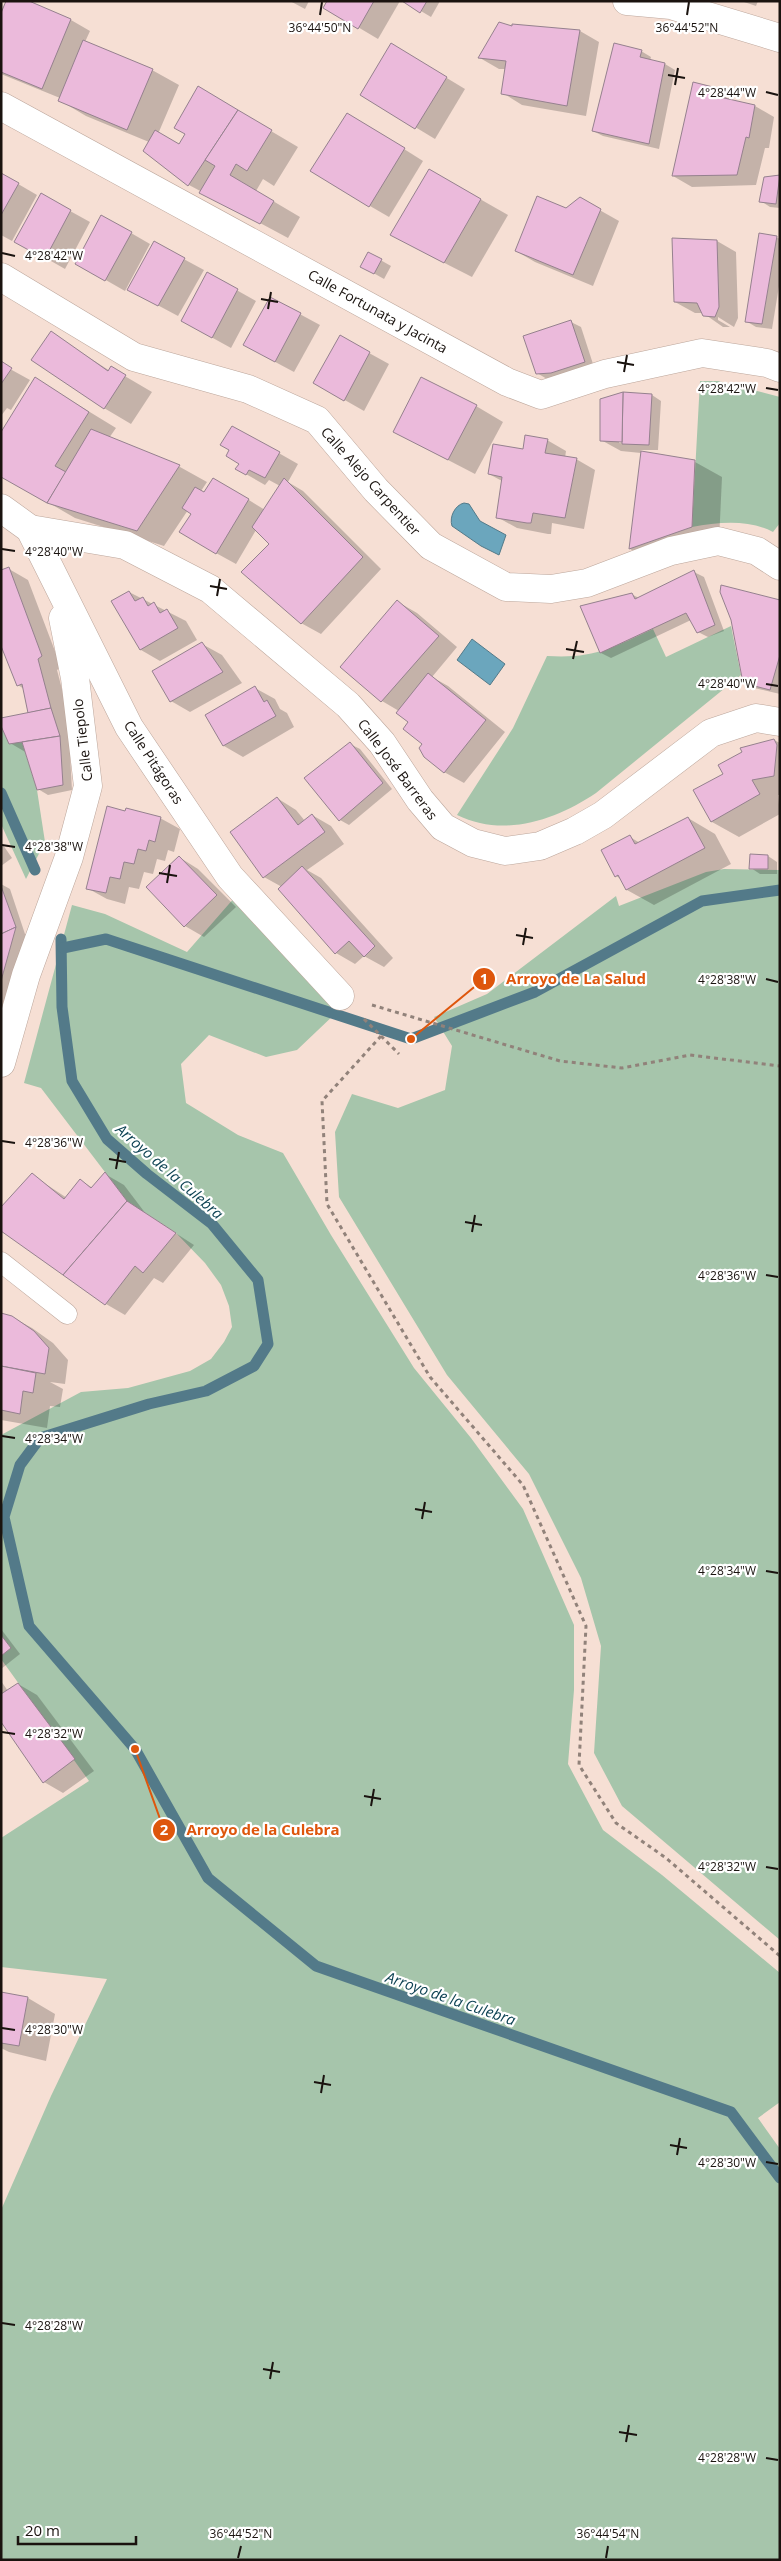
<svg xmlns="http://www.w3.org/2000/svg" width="781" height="2561" font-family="'Open Sans',sans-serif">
  <rect width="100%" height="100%" fill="#f6dfd4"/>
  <g fill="#a6c5ab">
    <path d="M700 381H718L780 397V523L773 532C748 519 719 522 692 527Z"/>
    <path d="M731 626 741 675 596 793C556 820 504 838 457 815L513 728 547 656C593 659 612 648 653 629L666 657Z"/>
    <polygon points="1,726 22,742 37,790 45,842 26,879 1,824"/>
    <polygon points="724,869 780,870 780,1940 622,1806 594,1753 601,1646 581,1578 529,1474 447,1375 339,1197 335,1132 352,1094 398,1108 445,1090 452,1046 434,1017 487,994 616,896 619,906 706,872"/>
    <polygon points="235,897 337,1012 297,1050 266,1057 209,1035 181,1064 186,1103 238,1135 283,1153 331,1235 414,1368 471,1438 523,1509 574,1625 574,1690 568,1764 603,1830 662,1875 780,1973 780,2102 758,2118 780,2149 780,2560 1,2560 1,2210 51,2096 107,1979 1,1967 1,1838 89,1781 1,1659 1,1656 11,1648 1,1635 1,1435 81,1392 128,1388 190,1371 211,1359 224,1342 232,1327 229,1306 221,1285 205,1263 176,1233 127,1201 41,1088 24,1083 72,905 105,914 187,952"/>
  </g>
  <g fill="#6ba6bd" stroke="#537a89">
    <path d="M464 503 469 504 480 521 506 535 499 555 481 546 452 526C449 517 455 505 464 503Z"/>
    <polygon points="472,639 505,664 490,685 457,660"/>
  </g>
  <g fill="#0003" fill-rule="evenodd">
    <polygon points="26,1 71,20 90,31 85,42 152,70 179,85 158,134 179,146 217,99 298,147 274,186 263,179 256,191 300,217 288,238 189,185 144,151 149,142 86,116 59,100 60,98 1,74 1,16"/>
    <polygon points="290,1 309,1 305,9"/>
    <polygon points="328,1 400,1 378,39 324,7"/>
    <polygon points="404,1 440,1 431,17"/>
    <polygon points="741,1 758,1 756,6"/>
    <polygon points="513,27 580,31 599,42 586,116 522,105 503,93 506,69 499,69 480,58"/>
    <polygon points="392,45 465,89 435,139 362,95"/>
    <polygon points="641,51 651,57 650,61 665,64 675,70 659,149 603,136 593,131"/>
    <polygon points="694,84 713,88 732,101 755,106 774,117 769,148 765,148 756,185 692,187 673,176"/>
    <polygon points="366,125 423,161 389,217 370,206"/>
    <polygon points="429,170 508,215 472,277 419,250"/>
    <polygon points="1,174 37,195 12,241 1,235"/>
    <polygon points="780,177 780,208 770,207 761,201"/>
    <polygon points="41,195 90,222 65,269 16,241"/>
    <polygon points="580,199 619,221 593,286 535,262 516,251"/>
    <polygon points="131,233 150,244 125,291 76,263"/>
    <polygon points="776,237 780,239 780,280 772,329 756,327 746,321"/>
    <polygon points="717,241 736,252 738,318 734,327 718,317 718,320 730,327 723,327 703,313 695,313 675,302"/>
    <polygon points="154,243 204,270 178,316 148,300"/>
    <polygon points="368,253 391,266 384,279 361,266"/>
    <polygon points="208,274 256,301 231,348 202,332"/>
    <polygon points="270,298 320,325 294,372 264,356"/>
    <polygon points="571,322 581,327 594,367 547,379 537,373"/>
    <polygon points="51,333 110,371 111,368 152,392 131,424 104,408"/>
    <polygon points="340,337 389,364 364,411 315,383"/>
    <polygon points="1,364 30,380 11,410 7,408 1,416"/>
    <path d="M623 394 652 395 661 401 658 450H641V453L621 451 601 440ZM619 441H628V444L619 443Z"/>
    <polygon points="62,395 116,428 109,438 180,467 207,482 201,491 205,494 233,490 265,510 280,486 269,480 265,485 237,469 240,464 231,450 233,427 298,464 288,482 303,491 381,569 321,634 301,623 270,544 256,530 236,564 216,553 192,513 188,510 164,546 75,518 1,475"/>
    <polygon points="476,406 503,422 475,474 394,432"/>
    <polygon points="547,440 566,451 565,458 576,459 595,470 584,529 552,523 551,534 548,534 517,528 497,517 502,481 489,474"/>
    <polygon points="695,462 722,477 719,542 657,564 630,549"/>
    <polygon points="9,569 28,580 61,667 57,670 70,720 86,751 70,754 72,790 48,795 38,789 27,753 10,743 29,714 24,689 18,685 5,651 1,649 1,572"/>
    <polygon points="694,572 704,577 724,631 708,637 698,632 691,620 611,658 601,653 582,607 631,594 639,598"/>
    <polygon points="129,592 186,621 197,640 160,661 141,650"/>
    <polygon points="780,601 780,694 754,688 744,682"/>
    <polygon points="398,602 417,613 457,647 432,677 448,686 505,732 464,783 444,772 410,722 399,711 382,701"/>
    <polygon points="202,644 222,655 242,683 190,712 171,701"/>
    <polygon points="255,688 275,699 280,709 287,713 294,727 243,757 224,746 207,716"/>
    <polygon points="774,740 780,743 780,795 778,795 780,814 739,837 712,822 724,775"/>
    <polygon points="350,744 360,749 392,789 349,825 340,820"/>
    <polygon points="277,798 296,810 305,821 312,815 331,826 344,844 307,870 321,878 393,958 384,967 364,956 355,964 336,953 282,887 264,877"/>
    <polygon points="160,818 180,829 174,852 168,850 165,861 157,859 153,874 144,872 139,889 129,887 125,904 107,899 87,888"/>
    <polygon points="688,818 715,834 731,864 654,905 627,890 621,879 616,876 630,837 640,843"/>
    <polygon points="1,842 12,858 1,866"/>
    <polygon points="768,856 777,862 777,874 760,874 751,868"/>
    <polygon points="179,857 198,869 236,907 204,937 185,926 148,887"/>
    <polygon points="1,884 10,889 25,934 34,939 1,1063"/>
    <polygon points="105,1174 124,1185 146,1214 194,1245 163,1283 154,1278 125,1315 106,1304 32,1175 67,1198 81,1181 93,1188"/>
    <polygon points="1,1315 12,1317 32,1328 53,1343 68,1360 65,1384 50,1382 63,1389 60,1407 50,1406 47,1428 1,1420"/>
    <polygon points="1,1629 20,1654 1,1669"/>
    <polygon points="1,1681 8,1691 18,1684 37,1695 94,1771 63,1793 44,1782 1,1720"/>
    <polygon points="1,1993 28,1998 55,2014 46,2061 9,2052 1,2048"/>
  </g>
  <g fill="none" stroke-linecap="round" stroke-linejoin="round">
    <g stroke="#537a89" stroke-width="11">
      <polyline points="1,793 35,870"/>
      <polyline points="61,939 62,1007 72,1081 107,1139 147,1174 212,1224 258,1280 268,1344 254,1366 206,1391 149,1404 40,1438 20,1465 4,1517 29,1626 135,1749 208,1878 316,1966 731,2112 780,2178"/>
      <polyline points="63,948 106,939 411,1039 535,992 702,901 780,890"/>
    </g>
  </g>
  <g fill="#ebbadb" stroke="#95818e">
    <polygon points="6,1 29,1 71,19 42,89 1,72 1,13"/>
    <polygon points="327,1 374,1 358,29 323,8"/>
    <polygon points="402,1 427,1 420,13"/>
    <polygon points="499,22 512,26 512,24 580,30 567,106 501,94 506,61 478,58"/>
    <polygon points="83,40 153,69 127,130 58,101"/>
    <polygon points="391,43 447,77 415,129 360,95"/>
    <polygon points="614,43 642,50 640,57 665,63 649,144 592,131"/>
    <polygon points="693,82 713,87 711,95 755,105 749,138 746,137 737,175 672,176"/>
    <polygon points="198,86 238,110 188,186 143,151 155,130 179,144 185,134 174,128"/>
    <polygon points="238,110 272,130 247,171 236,164 230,175 274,201 260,224 199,193 215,166 205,160"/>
    <polygon points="347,113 405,148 369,207 310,171"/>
    <polygon points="429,169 481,199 444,263 390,235"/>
    <polygon points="1,173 19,183 1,215"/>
    <polygon points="780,175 776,204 759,202 764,177"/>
    <polygon points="41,193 71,210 45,259 14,242"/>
    <polygon points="537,196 566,208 580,197 601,209 573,275 515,251"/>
    <polygon points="101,215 132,232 105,281 75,264"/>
    <polygon points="759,233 777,236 762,324 745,322"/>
    <polygon points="672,238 717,240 719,307 715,317 703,316 697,303 674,302"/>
    <polygon points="154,241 185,258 158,306 127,290"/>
    <polygon points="368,252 382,259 374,274 360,267"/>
    <polygon points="207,272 238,289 212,338 181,321"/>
    <polygon points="270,297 301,313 275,362 243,345"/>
    <polygon points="571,320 585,362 551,373 536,374 523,336"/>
    <polygon points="51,331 108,371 111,366 126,375 104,409 31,360"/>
    <polygon points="340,335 370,352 344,401 313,383"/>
    <polygon points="1,361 12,368 1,384"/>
    <polygon points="35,377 89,412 55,466 66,472 47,503 1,477 1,432"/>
    <polygon points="421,377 477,405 448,460 393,432"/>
    <polygon points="623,392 652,394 649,445 622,444"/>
    <polygon points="623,392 622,442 600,441 600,399"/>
    <polygon points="232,426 280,452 265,478 249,470 246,475 235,469 239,464 226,456 229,450 220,445"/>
    <polygon points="91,429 180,465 137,531 47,503"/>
    <polygon points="525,435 548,439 545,453 577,458 565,518 533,513 531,523 527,523 496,518 502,477 488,474 493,444 523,449"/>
    <polygon points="641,451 695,460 692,527 629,549"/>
    <polygon points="213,478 249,499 216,554 179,532 191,514 182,508 195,487 204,492"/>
    <polygon points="284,478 363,557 301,624 241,572 269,544 252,527"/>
    <polygon points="9,567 42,656 38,659 51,708 28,713 22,684 17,686 1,646 1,570"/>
    <polygon points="694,570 715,625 697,633 686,613 600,653 580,606 632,593 635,599"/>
    <polygon points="721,585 780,600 780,655 770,690 743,683 731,620 720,592"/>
    <polygon points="129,591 135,601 143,597 148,606 154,602 160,613 167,609 178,628 140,650 111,601"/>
    <polygon points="397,600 439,636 381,702 340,667"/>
    <polygon points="202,642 223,672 170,702 152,671"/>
    <polygon points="428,673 486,720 444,773 424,757 419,748 422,744 403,729 408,722 396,713"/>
    <polygon points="255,686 264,702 267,700 276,716 223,746 205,715"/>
    <polygon points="51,708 60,736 9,744 1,726 1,718"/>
    <polygon points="60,736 63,785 37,790 22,742"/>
    <polygon points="774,739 777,745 774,776 752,780 760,794 711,822 693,790 723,774 718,765 742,752 740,748"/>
    <polygon points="350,742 383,783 339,821 304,778"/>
    <polygon points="277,797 298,825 312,814 325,832 263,878 230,832"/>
    <polygon points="107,806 125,811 126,808 161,817 155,842 149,840 146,851 138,849 134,864 124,862 120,879 110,877 106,893 86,889"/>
    <polygon points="688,817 705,848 626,890 618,875 615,877 601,850 630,835 635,844"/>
    <polygon points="750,854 768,855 768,869 749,869"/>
    <polygon points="179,856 217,895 184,927 146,887"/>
    <polygon points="302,866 375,946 364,957 349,941 335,954 278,889"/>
    <polygon points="1,886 16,927 1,934"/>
    <polygon points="16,927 1,981 1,934"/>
    <polygon points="105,1172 127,1201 63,1275 1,1231 1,1207 32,1173 64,1199 80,1179 91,1188"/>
    <polygon points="127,1201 176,1233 143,1273 135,1266 105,1305 63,1275"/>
    <polygon points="1,1313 12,1316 34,1331 49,1348 45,1374 1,1366"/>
    <polygon points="1,1366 36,1373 33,1393 23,1391 20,1414 1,1410"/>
    <polygon points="1,1635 11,1648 1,1656"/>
    <polygon points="18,1683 75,1759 43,1783 1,1722 1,1694"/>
    <polygon points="1,1992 28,1997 19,2046 1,2043"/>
  </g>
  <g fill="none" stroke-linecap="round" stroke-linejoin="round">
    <defs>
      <polyline id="service" points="1,1262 67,1314"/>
      <g id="minor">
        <polyline points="627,1 671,5 780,38"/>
        <polyline points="1,106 507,382 541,395 605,374 702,353 767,363 780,368"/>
        <polyline points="1,277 134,357 248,389 317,420 376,490 431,546 506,587 551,589 587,583 671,551 718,541 757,551 780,566"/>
        <polyline points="1,508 30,529 129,727 230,877 340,996"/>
        <polyline points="30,529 125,545 210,589 348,705 382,743 420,800 443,827 473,843 505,851 540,846 575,831 603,815 711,733 756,718 780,722"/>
        <polyline points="1,1063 26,975 69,857 88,786 75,678 63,618"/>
      </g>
    </defs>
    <use href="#service" stroke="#bca69b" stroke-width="21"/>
    <use href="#minor" stroke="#bca69b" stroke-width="29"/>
    <g stroke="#91827a" stroke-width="3" stroke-dasharray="4 4" stroke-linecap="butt">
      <polyline points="372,1005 560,1061 622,1068 690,1055 780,1066"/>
      <polyline points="364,1019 399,1054"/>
      <polyline points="381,1036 322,1101 327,1204 430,1377 523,1485 586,1626 579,1765 616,1823 666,1858 780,1956"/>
    </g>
    <use href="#service" stroke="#fff" stroke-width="20"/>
    <use href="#minor" stroke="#fff" stroke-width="28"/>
  </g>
  <path fill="none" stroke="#1a130f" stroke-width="2" d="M320 15 322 2M687 15 689 2M668 75 685 78M675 85 678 68M766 92 778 95M2 253 15 256M261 299 278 302M268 309 271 292M617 362 634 365M624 372 627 355M766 388 778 390M2 549 15 551M210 586 227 589M217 596 220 579M566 649 584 652M573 659 577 641M766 684 778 686M2 845 15 847M159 873 177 876M167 883 170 865M516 935 533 938M523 945 526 928M766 979 778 982M2 1141 15 1143M109 1159 126 1162M116 1169 119 1152M465 1222 482 1225M472 1232 475 1215M766 1275 778 1277M2 1436 15 1438M415 1509 432 1512M422 1519 425 1502M766 1571 778 1573M2 1732 15 1734M364 1796 381 1799M371 1806 374 1789M766 1867 778 1869M2 2028 15 2030M314 2082 331 2085M321 2093 324 2075M670 2145 687 2148M677 2155 680 2138M766 2162 778 2164M2 2323 15 2325M263 2369 280 2372M270 2379 273 2362M619 2432 637 2435M626 2442 629 2425M766 2458 778 2460M238 2558 241 2546M606 2558 608 2546"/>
  <g text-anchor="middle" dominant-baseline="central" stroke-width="4.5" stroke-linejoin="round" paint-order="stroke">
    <g font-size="14" fill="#1a130f" stroke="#fff">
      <text transform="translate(378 311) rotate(29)">Calle Fortunata y Jacinta</text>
      <text transform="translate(371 481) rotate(48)">Calle Alejo Carpentier</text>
      <text transform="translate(82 740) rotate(-97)">Calle Tiepolo</text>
      <text transform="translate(154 762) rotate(57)">Calle Pitágoras</text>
      <text transform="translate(398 769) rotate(53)">Calle José Barreras</text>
    </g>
    <g font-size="15" font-style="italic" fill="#0d4253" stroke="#fff">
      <text transform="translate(170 1171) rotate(41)">Arroyo de la Culebra</text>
      <text transform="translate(451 1998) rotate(19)">Arroyo de la Culebra</text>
    </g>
  </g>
  <g font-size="12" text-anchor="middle" fill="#1a130f" stroke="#fff" stroke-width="4.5" stroke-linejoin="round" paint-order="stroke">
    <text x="320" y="32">36°44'50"N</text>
    <text x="687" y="32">36°44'52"N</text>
    <text x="727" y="97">4°28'44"W</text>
    <text x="54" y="260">4°28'42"W</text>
    <text x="727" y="393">4°28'42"W</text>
    <text x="54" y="556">4°28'40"W</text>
    <text x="727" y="688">4°28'40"W</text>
    <text x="54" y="851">4°28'38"W</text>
    <text x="727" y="984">4°28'38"W</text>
    <text x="54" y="1147">4°28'36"W</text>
    <text x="727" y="1280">4°28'36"W</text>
    <text x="54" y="1443">4°28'34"W</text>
    <text x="727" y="1575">4°28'34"W</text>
    <text x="54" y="1738">4°28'32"W</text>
    <text x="727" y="1871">4°28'32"W</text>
    <text x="54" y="2034">4°28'30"W</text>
    <text x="727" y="2167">4°28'30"W</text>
    <text x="54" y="2330">4°28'28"W</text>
    <text x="727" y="2462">4°28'28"W</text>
    <text x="241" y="2538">36°44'52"N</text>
    <text x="608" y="2538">36°44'54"N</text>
  </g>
  <path fill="none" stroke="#de560c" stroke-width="2" d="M411 1039L484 979M135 1749L164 1830"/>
  <g fill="#de560c" stroke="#fff" stroke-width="2">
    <circle cx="411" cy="1039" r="5"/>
    <circle cx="135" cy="1749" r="5"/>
    <circle cx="484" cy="979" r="12"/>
    <circle cx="164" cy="1830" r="12"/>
  </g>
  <g font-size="15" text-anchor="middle" font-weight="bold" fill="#fff">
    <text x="484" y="984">1</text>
    <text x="164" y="1835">2</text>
  </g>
  <g font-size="15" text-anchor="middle" font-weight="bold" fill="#de560c" stroke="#fff" stroke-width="4.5" stroke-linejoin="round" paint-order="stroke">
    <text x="576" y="984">Arroyo de La Salud</text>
    <text x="263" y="1835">Arroyo de la Culebra</text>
  </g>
  <rect width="781" height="2561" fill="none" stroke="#1a130f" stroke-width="5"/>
  <path d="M18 2536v8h118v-8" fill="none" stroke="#1a130f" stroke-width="2.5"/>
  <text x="25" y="2536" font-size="15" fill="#1a130f" stroke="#ffffff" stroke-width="4" paint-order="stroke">20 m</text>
</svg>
